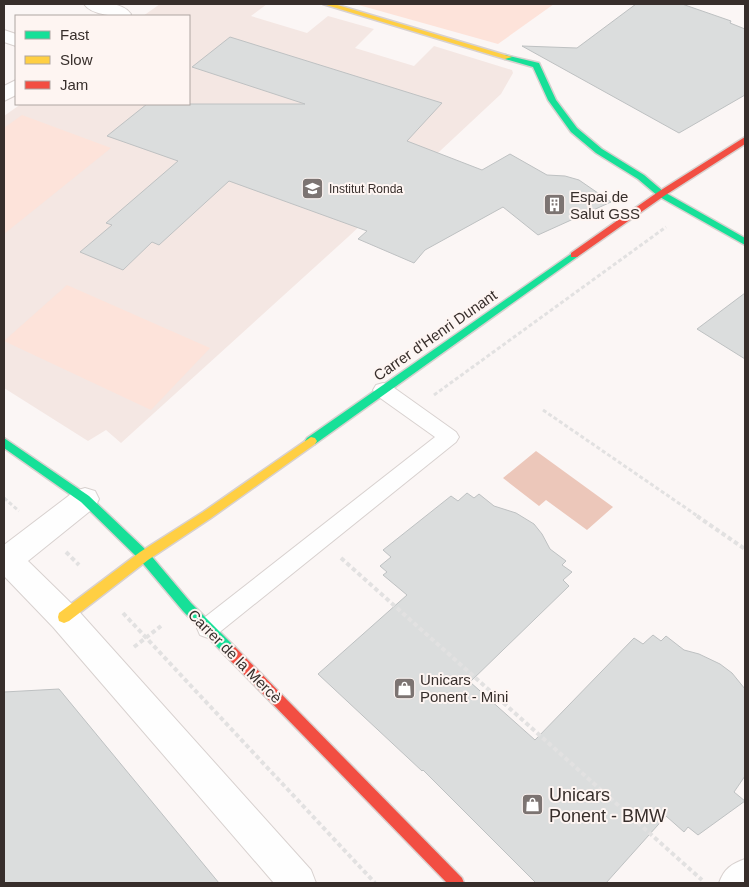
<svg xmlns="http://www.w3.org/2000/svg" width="749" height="887" font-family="Helvetica,sans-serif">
  <rect width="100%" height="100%" fill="#fbf6f5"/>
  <polygon fill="#f4e7e3" points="160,4 267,4 251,16 307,33 328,16 374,29 355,48 414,66 434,46 512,70 513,73 501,94 348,237 121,443 106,430 88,441 4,388 4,116 21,104 189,104 189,16 143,16"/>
  <g fill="#fde3da">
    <polygon points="355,4 554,4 498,44"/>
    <polygon points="22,115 111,148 4,234 4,128"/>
    <polygon points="67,285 210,348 151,410 4,341"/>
  </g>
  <polygon fill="#ecc7ba" points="536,451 613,507 587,530 546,500 539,506 503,478"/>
  <g fill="#dbdddd" stroke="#bec1c2">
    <polygon points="636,4 682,4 731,21 730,23 745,29 745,95 679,133 522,46 577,48"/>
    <polygon points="230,37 442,103 407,141 482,170 510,154 547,175 565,176 579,180 611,202 538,235 503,207 425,250 414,263 358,239 367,231 229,181 159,245 152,242 123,270 80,252 112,225 106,223 178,161 107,136 147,104 305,104 192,67"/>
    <polygon points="745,293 745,359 697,329"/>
    <polygon points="467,493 474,498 479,494 494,506 516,513 534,524 542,534 550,549 566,561 562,565 572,572 563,580 569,586 470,682 535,740 634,638 643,644 653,635 661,641 666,636 684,650 699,654 720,664 732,673 745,689 745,776 734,792 745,801 698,835 688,827 684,832 666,816 606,883 536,883 423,770 422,771 318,674 407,595 383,575 387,572 380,566 391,557 383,550 451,496 458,501"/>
    <polygon points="59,689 219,883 4,883 4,692"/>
  </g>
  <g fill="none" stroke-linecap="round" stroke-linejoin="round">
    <defs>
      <polygon id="lane" points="383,383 390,385 456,432 459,437 456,442 216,635 208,638 200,635 197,628 200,621 435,437 376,395 373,390 376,385"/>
      <g id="street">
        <path d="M84 4C98 3 122 1 131 14L130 16C116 16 92 16 84 4Z"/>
        <polygon points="4,30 16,34 16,46 4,42"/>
        <polygon points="16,80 16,95 4,101 4,86"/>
        <polygon points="85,488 95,491 99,499 95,507 28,561 75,607 311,870 316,883 274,883 53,627 4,576 4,545 75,491"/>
        <path d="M745 859V883H719C724 869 731 864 745 859Z"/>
      </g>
      <g id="fast">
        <polygon points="505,55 539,63 556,100 577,128 602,149 644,175 664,192 745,238 745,245 658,196 638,179 596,153 571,132 548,100 533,67 505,59"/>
        <polygon points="574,252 579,255 577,257 315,444 307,444 305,441 307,438"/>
        <polygon points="4,438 89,496 148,552 191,603 235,647 237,651 235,655 230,657 225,655 183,611 140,560 81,502 4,448"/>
      </g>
      <g id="slow">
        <polygon points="323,4 334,4 512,57 505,59"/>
        <polygon points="311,437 315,438 317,441 315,444 211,518 148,560 69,621 64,623 59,621 58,617 59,613 140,552 203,512"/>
      </g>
      <g id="jam">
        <polygon points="745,137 745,144 664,196 577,257 571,257 571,253 658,192"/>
        <polygon points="230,645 235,647 462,878 464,883 447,883 225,655 223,651 225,647"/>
      </g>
    </defs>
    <use href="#lane" stroke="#d8d1cf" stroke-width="2"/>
    <use href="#street" stroke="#d8d1cf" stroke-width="2"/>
    <use href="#fast" stroke="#d8d1cf" stroke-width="3"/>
    <use href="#slow" stroke="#d8d1cf" stroke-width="3"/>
    <use href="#jam" stroke="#d8d1cf" stroke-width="3"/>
    <g stroke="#e2e1e1" stroke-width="3" stroke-dasharray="4 2.5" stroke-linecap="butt">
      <polyline points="434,395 666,227"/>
      <polyline points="543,410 699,517"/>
      <polyline points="4,498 19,511"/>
    </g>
    <g stroke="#e2e1e1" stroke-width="4" stroke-dasharray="4.5 3" stroke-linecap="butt">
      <polyline points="697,516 745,549"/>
      <polyline points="66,552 79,565"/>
      <polyline points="341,558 702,880"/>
      <polyline points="123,613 375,883"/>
      <polyline points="134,647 161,626"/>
    </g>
    <use href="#lane" fill="#fefefe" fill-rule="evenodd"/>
    <use href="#street" fill="#fefefe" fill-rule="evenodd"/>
    <use href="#fast" fill="#16e098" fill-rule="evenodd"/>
    <use href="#slow" fill="#ffcf43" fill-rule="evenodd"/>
    <use href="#jam" fill="#f24e42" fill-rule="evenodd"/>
  </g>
  <defs>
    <symbol id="school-square" viewBox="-11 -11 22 22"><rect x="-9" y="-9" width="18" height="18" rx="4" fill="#7c7472" stroke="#fef5f2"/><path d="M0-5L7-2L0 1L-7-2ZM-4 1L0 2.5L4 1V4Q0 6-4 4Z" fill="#fff"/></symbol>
    <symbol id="building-square" viewBox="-11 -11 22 22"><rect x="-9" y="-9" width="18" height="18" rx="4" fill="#7c7472" stroke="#fef5f2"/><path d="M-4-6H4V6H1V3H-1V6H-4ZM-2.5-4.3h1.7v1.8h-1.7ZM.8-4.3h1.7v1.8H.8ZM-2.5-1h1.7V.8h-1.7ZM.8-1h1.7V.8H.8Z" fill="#fff"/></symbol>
    <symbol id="shop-square" viewBox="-11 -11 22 22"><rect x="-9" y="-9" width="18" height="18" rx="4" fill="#7c7472" stroke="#fef5f2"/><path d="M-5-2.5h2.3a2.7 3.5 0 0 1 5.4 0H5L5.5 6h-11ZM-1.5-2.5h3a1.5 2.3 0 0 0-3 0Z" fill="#fff"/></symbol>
  </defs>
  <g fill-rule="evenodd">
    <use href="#school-square" x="300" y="176" width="25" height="25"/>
    <use href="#building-square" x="542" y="192" width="25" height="25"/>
    <use href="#shop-square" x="392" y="676" width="25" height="25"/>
    <use href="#shop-square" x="520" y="792" width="25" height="25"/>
  </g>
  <g text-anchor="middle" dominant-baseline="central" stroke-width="4" stroke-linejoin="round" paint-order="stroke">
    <g font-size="12" fill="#372e2b" stroke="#fef5f2" text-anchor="start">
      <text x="329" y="189">Institut Ronda</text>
    </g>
    <g font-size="15" fill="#372e2b" stroke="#fef5f2" text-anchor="start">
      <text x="570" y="196">Espai de<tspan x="570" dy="17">Salut GSS</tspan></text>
      <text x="420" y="679">Unicars<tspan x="420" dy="17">Ponent - Mini</tspan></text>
    </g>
    <g font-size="15" fill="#372e2b" stroke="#fef5f2">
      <text transform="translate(435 335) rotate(-35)">Carrer d'Henri Dunant</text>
      <text transform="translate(235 656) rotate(45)">Carrer de la Mercè</text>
    </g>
    <g font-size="18" fill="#372e2b" stroke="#fef5f2" text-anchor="start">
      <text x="549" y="795">Unicars<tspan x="549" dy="21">Ponent - BMW</tspan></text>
    </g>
  </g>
  <rect width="749" height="887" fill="none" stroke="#372e2b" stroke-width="10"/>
  <rect x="15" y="15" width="175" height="90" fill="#fef5f2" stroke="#aea5a2"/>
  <rect x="25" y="31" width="25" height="8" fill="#16e098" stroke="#aea5a2"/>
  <text x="60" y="40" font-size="15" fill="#372e2b">Fast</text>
  <rect x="25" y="56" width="25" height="8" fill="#ffcf43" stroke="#aea5a2"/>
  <text x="60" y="65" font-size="15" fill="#372e2b">Slow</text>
  <rect x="25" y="81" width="25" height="8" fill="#f24e42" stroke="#aea5a2"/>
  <text x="60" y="90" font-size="15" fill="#372e2b">Jam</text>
</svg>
